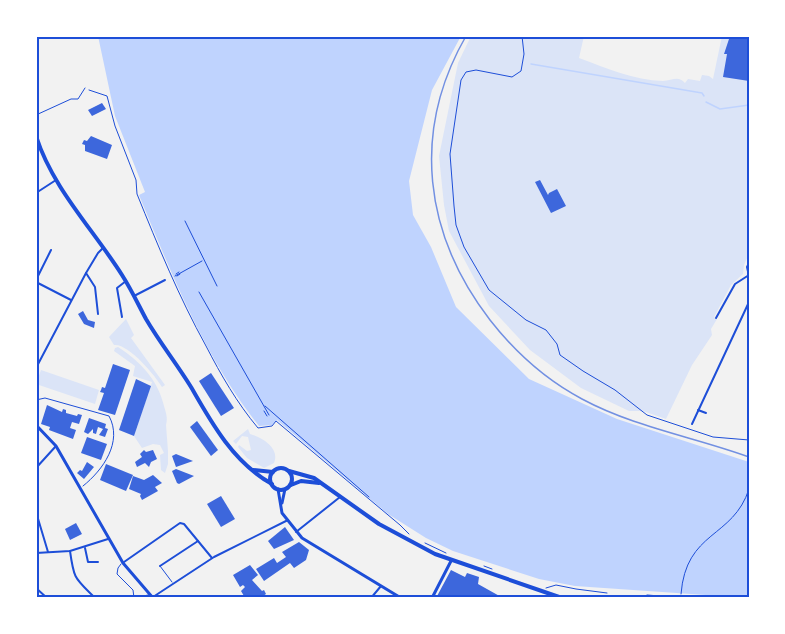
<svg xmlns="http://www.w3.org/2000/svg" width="785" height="634" font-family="Cabin,sans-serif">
  <rect width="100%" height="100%" fill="#f2f2f2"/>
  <g fill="#dbe4f7">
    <path d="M471 36H584L579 58C606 68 634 80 663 81 672 81 678 75 685 83L688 79 700 81 702 75 709 76 713 79 722 36H749V254L744 265 743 274 731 285 714 317 717 319 711 329 712 335 692 365 666 419 643 411H629L581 388 530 350 489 306 449 231 444 205 439 156 458 63Z"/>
    <path d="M126 319 134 335 131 338 165 385 162 387C155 375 128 343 114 345L109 337Z"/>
    <path d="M118 347C140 361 158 380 164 406 166 413 168 418 166 425L168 451V464L165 473 161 470 160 455 164 453 160 445 153 444 142 448 134 436 152 382 133 376 135 366 114 351 115 348Z"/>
    <polygon points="41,370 99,390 95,404 36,384"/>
    <path d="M248 429 250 434C264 438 280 449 274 463L264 468 247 458 238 447 239 445 247 451 251 450 248 437 242 436 236 444 233 441Z"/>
  </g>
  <path fill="#bfd3fe" d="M98 36H461L432 90 409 181 413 215 431 247 456 307 529 379 617 419 749 462V598L575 586 539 579 453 551 426 538 388 514 277 420 272 425 259 426C205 358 172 275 139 195L145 192 115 116Z"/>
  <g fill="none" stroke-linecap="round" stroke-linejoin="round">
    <g stroke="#bfd3fe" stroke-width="1.5">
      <polyline points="531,64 702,93 704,96"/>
      <polyline points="706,102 720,109 749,105"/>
    </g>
  </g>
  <g fill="#3d67dc">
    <polygon points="730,36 749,36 749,81 723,77 727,54 724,54"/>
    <polygon points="102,103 106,109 92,116 88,110"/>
    <polygon points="91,136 112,145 107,159 85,151 85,145 82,144 84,140 87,141"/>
    <polygon points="540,180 548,195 549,193 557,189 566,206 551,213 535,182"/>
    <polygon points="83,311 88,320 95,322 94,328 84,324 78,314"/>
    <polygon points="113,364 130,370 115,415 98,410 104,393 100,392 101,390 102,387 105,388"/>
    <polygon points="211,373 234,408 221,416 199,381"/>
    <polygon points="136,379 151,386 134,436 119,430"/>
    <polygon points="47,405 62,412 63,409 66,410 66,413 77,416 78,414 82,415 79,424 72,422 70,428 76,430 73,439 49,430 50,427 41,424"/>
    <polygon points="89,418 106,424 105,428 108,429 105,437 99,435 103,429 98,427 96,434 93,433 93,429 88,434 84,432"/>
    <polygon points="197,421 218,450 211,456 190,427"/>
    <polygon points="87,437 107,444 101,460 81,453"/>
    <polygon points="144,450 146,452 153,450 157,459 151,462 149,467 145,463 137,467 135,462 142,457 140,454"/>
    <polygon points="176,454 193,461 176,467 172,456"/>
    <polygon points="87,462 94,467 84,479 77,473 80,470 82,471"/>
    <polygon points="106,464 133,475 126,491 100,480"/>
    <polygon points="176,469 194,476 179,484 177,483 172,471"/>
    <polygon points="153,475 162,483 155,487 158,491 142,500 140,496 141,494 129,489 133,476 144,480"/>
    <polygon points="221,496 235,519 221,527 207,504"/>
    <polygon points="76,523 82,534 70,540 65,529"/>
    <polygon points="285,527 294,540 274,549 268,541"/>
    <polygon points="299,542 309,550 306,560 294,568 290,563 264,581 256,569 274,558 277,563 286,557 282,552"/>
    <polygon points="250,565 258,575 252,580 262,591 264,590 266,594 263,596 264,598 241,598 244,596 241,591 245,587 243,585 240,587 233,575"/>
    <polygon points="451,570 465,577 467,573 479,577 478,584 503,598 436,598"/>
  </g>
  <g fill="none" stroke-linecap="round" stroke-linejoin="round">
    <g stroke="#1d4ed8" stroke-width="1">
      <polyline points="522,36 524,54 521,71 512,77 476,70 466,72 461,80 450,154 454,206 456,225 464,247 489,290 526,320 546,330 557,344 560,355 583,371 615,390 647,415 713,437 749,440"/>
      <path d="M89 90 107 96 115 126 136 180 137 194C158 246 179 297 206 346 221 375 237 403 258 428L272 426 276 421 400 525 409 534"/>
      <polyline points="185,221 217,286"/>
      <polyline points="176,274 179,272"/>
      <polyline points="175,276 202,261"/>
      <polyline points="177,276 180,274"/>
      <polyline points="199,292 269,415"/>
      <polyline points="265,406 369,497"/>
      <polyline points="264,411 267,416"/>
      <polyline points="425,543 446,553"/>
      <polyline points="484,566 492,569"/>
      <polyline points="546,588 556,585 576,589 607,593"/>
      <path d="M681 594C686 530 733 539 749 489"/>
      <polyline points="647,595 684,598"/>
    </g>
    <g stroke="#1d4ed8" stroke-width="1">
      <polyline points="36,115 71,99 78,99 85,88"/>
      <path d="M36 400 45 398 109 416C123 442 103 470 83 486"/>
      <polyline points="121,564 118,568 117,574 133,590 134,598"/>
      <polyline points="160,566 172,582"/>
      <polyline points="135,598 148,595"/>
    </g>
    <g stroke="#1d4ed8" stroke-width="2">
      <polyline points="36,193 56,180"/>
      <polyline points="749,263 747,267 749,276"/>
      <polyline points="86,273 95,287 98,314"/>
      <polyline points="36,280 51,250"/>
      <polyline points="36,282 71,300"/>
      <polyline points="134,296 165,280"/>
      <polyline points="122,317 117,288 126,281"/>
      <polyline points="716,318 735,284 749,275"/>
      <polyline points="36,368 86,273 98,253 103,248"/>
      <polyline points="698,410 706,413"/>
      <polyline points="692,424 749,302"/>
      <polyline points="36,468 56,446"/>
      <polyline points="36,512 48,552"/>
      <polyline points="296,532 340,497"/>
      <polyline points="85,548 88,562 98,562"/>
      <path d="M70 551C74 580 75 578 95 598"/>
      <polyline points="36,553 70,551 108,539"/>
      <polyline points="124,562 180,523 184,524 212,558"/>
      <polyline points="160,566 198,541"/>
      <polyline points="36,588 47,598"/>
      <polyline points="153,597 214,557 288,520"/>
      <polyline points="371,598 381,586"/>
    </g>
    <g stroke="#1d4ed8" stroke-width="3">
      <polyline points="36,425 56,446 123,563 153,598"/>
      <polyline points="432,598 451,561"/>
    </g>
    <g stroke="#1d4ed8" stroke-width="3">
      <polyline points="278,489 282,513 302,538 401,598"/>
      <polyline points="282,503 285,489"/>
    </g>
    <g stroke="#1d4ed8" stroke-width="4">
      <path d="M36 136C53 189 93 229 122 275 131 289 138 304 146 319 160 343 177 364 191 387 212 424 234 463 272 484"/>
      <circle cx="281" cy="479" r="11"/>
      <polyline points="253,470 273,472"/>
      <polyline points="289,471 314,478 379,524 435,554 562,598"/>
      <polyline points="291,485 301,481 319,483"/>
      <polyline points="605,598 641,598"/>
    </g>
    <path stroke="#7290e2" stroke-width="1.5" d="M466 36C411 132 424 234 490 320 515 352 546 380 582 399 634 427 694 437 749 457"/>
  </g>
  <rect width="785" height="634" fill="none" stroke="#ffffff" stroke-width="75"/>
  <rect x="38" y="38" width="710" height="558" fill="none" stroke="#1d4ed8" stroke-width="2"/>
</svg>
